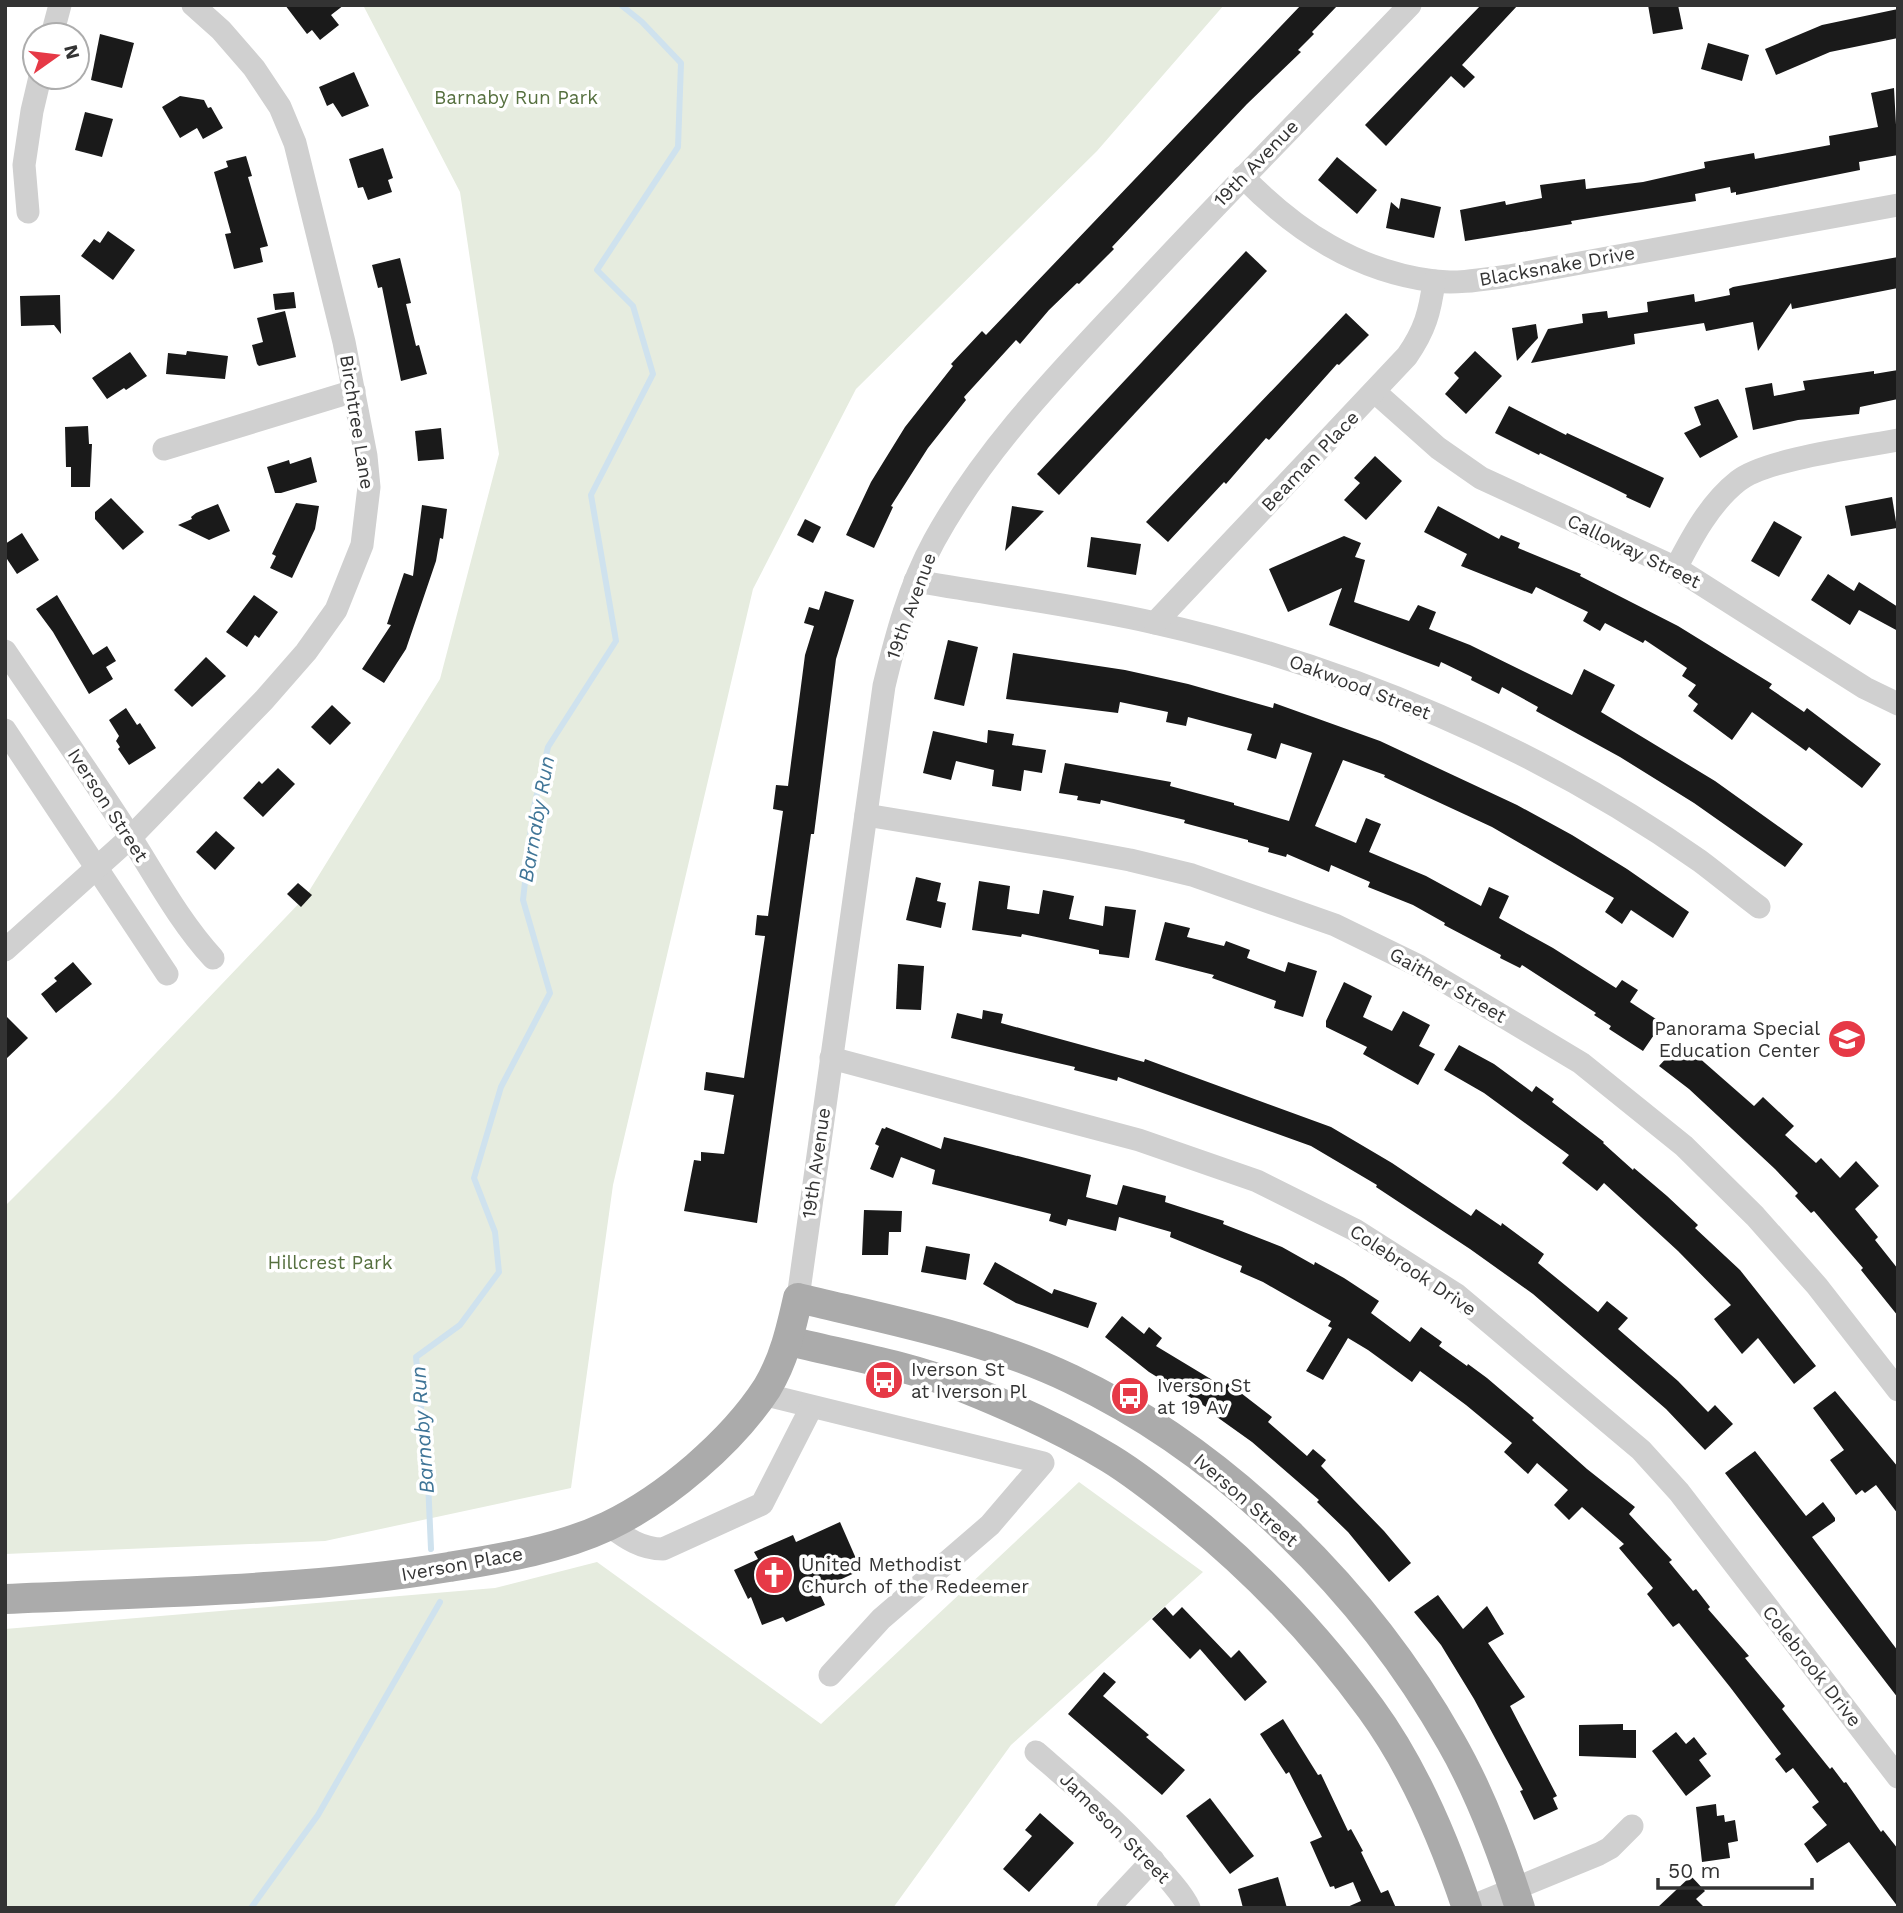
<svg xmlns="http://www.w3.org/2000/svg" width="1903" height="1913" font-family="'Work Sans',sans-serif">
  <rect width="100%" height="100%" fill="#fff"/>
  <g fill="#e6ecdf">
    <polygon points="363,5 1224,5 1097,151 856,389 753,589 613,1185 571,1488 325,1541 5,1554 5,1206 114,1097 306,896 440,679 499,454 460,192"/>
    <polygon points="1079,1482 1203,1572 1011,1745 893,1908 5,1908 5,1629 495,1588 597,1562 821,1724"/>
  </g>
  <g fill="none" stroke-linecap="round" stroke-linejoin="round">
    <g stroke="#cfe2ee" stroke-width="6">
      <polyline points="431,1549 428,1481 416,1357 460,1325 499,1272 495,1232 474,1178 501,1087 550,993 523,900 533,811 548,747 616,641 591,495 653,374 633,306 597,270 678,147 681,63 642,22 621,5"/>
      <polyline points="251,1908 318,1815 440,1602"/>
    </g>
  </g>
  <g fill="#1a1a1a">
    <polygon points="285,5 344,5 331,15 339,25 320,40 312,30 307,34"/>
    <polygon points="1301,5 1338,5 1312,32 1314,34 1298,50 1301,52 1247,104 1112,247 1114,249 1079,284 1077,283 1049,310 1020,344 1016,340 964,397 966,400 928,448 891,506 893,507 874,548 846,535 871,482 905,427 953,366 951,364 982,331 986,335"/>
    <polygon points="1481,5 1518,5 1462,65 1475,77 1464,88 1451,76 1386,146 1365,125"/>
    <polygon points="1648,5 1678,5 1683,29 1653,34"/>
    <polygon points="1898,9 1898,38 1830,52 1776,75 1765,49 1822,25"/>
    <polygon points="100,34 134,43 122,88 91,80"/>
    <polygon points="1708,43 1749,55 1742,81 1701,69"/>
    <polygon points="354,72 369,106 342,117 333,103 327,106 319,87"/>
    <polygon points="1894,88 1896,125 1898,124 1898,155 1859,162 1860,170 1736,195 1736,192 1731,193 1730,187 1695,194 1696,201 1571,221 1572,224 1465,241 1460,210 1505,201 1506,205 1542,198 1540,185 1585,179 1586,189 1643,182 1705,168 1704,162 1754,153 1755,159 1830,145 1829,136 1878,127 1871,93"/>
    <polygon points="180,96 204,100 208,108 211,107 223,128 203,139 197,128 180,138 162,107"/>
    <polygon points="85,112 113,119 102,157 75,150"/>
    <polygon points="383,148 393,178 388,180 392,192 368,200 363,187 358,188 349,159"/>
    <polygon points="246,156 252,176 248,177 268,246 260,248 263,262 234,269 225,234 231,233 214,172 228,167 226,161"/>
    <polygon points="1337,157 1377,190 1357,214 1318,180"/>
    <polygon points="1401,198 1441,207 1434,238 1386,228 1391,202 1399,209"/>
    <polygon points="108,231 135,250 113,280 81,256 94,239 100,243"/>
    <polygon points="1246,251 1267,271 1059,495 1037,474"/>
    <polygon points="1898,257 1898,288 1792,309 1791,303 1758,351 1753,322 1706,331 1704,323 1634,334 1635,344 1531,363 1548,329 1583,323 1582,314 1607,311 1608,318 1648,312 1647,302 1694,294 1695,302 1730,295 1729,289 1733,287"/>
    <polygon points="400,258 411,303 406,304 416,346 419,345 427,374 401,381 382,287 378,288 372,265"/>
    <polygon points="294,292 296,308 275,310 273,294"/>
    <polygon points="60,295 61,334 54,325 21,326 20,296"/>
    <polygon points="285,311 296,357 259,366 257,364 252,345 263,342 257,318"/>
    <polygon points="1346,313 1369,335 1339,365 1337,364 1269,440 1266,438 1226,484 1224,482 1211,496 1168,542 1146,522"/>
    <polygon points="1536,324 1538,338 1517,361 1512,328"/>
    <polygon points="187,351 228,356 225,379 166,374 168,353 186,355"/>
    <polygon points="1475,351 1502,376 1466,414 1445,394 1459,378 1454,373"/>
    <polygon points="130,352 147,376 126,390 124,388 107,399 92,378"/>
    <polygon points="1898,370 1898,399 1860,407 1859,414 1798,420 1753,430 1745,388 1772,383 1774,396 1805,390 1803,381 1874,371 1874,374"/>
    <polygon points="1718,399 1738,437 1700,458 1684,433 1701,425 1694,407"/>
    <polygon points="1509,406 1566,435 1567,433 1664,478 1650,508 1626,497 1627,495 1611,487 1540,453 1539,455 1495,433"/>
    <polygon points="88,426 89,444 92,444 90,487 71,487 71,467 66,467 65,427"/>
    <polygon points="441,428 444,459 418,461 415,431"/>
    <polygon points="1375,456 1402,481 1366,520 1344,500 1360,483 1354,478"/>
    <polygon points="311,457 317,482 281,493 275,493 267,467 289,460 290,464"/>
    <polygon points="1892,497 1897,528 1851,536 1845,506"/>
    <polygon points="111,498 144,532 123,550 95,519 95,512"/>
    <polygon points="296,503 319,506 315,529 292,578 270,568 276,556 272,554"/>
    <polygon points="218,504 230,531 209,540 178,525 192,519 191,517 196,513"/>
    <polygon points="422,505 447,509 443,539 440,538 436,561 406,649 384,683 362,669 391,625 387,624 404,573 413,576"/>
    <polygon points="1012,506 1044,511 1005,551"/>
    <polygon points="1438,506 1499,539 1501,535 1520,543 1518,548 1581,574 1580,576 1678,626 1772,684 1769,688 1804,712 1807,708 1881,764 1862,788 1809,747 1806,751 1752,712 1732,740 1693,711 1698,704 1688,696 1696,685 1682,676 1687,668 1645,640 1643,643 1605,623 1600,631 1583,621 1588,612 1536,587 1532,594 1461,566 1467,554 1424,532"/>
    <polygon points="805,519 821,527 813,543 797,535"/>
    <polygon points="1774,521 1802,537 1779,577 1751,561"/>
    <polygon points="22,533 39,560 17,574 5,556 5,544"/>
    <polygon points="1344,536 1361,543 1355,557 1365,560 1354,602 1409,621 1418,605 1436,612 1429,629 1470,645 1572,695 1584,669 1615,685 1601,712 1715,781 1803,844 1785,867 1694,803 1620,757 1536,711 1538,707 1502,687 1499,694 1471,680 1472,677 1441,662 1439,667 1329,625 1342,588 1288,612 1269,569"/>
    <polygon points="1091,537 1141,544 1136,575 1087,567"/>
    <polygon points="1828,574 1854,591 1859,582 1898,607 1898,631 1859,610 1850,625 1811,600"/>
    <polygon points="825,591 854,600 836,659 814,834 811,834 757,1223 684,1211 694,1160 701,1161 701,1152 724,1154 734,1095 704,1090 706,1072 744,1078 765,936 755,935 757,915 768,916 783,811 773,809 776,785 788,786 805,655 814,626 804,623 809,607 819,610"/>
    <polygon points="57,595 93,655 107,646 116,661 106,667 113,679 89,694 53,632 36,609"/>
    <polygon points="254,595 278,612 259,638 255,635 247,647 226,632"/>
    <polygon points="948,640 978,647 964,706 934,699"/>
    <polygon points="1013,653 1125,670 1188,684 1273,708 1274,703 1380,741 1517,805 1572,835 1627,869 1689,912 1673,938 1631,910 1622,924 1605,912 1614,898 1492,827 1384,777 1385,775 1343,760 1315,826 1356,843 1366,818 1381,824 1369,852 1426,876 1481,906 1489,887 1509,896 1499,918 1553,948 1616,988 1622,980 1638,990 1630,1002 1662,1023 1643,1051 1609,1029 1611,1026 1594,1015 1596,1013 1522,965 1520,968 1500,958 1501,955 1444,925 1445,923 1413,905 1368,887 1370,882 1331,865 1329,872 1287,854 1286,857 1268,852 1269,848 1248,842 1248,840 1184,823 1185,820 1101,800 1100,804 1077,800 1078,796 1059,793 1065,763 1171,782 1170,786 1234,803 1234,805 1289,821 1312,753 1281,743 1276,759 1247,750 1252,734 1188,717 1186,726 1166,722 1168,712 1120,702 1118,713 1006,699"/>
    <polygon points="206,657 226,676 192,707 174,690"/>
    <polygon points="332,705 351,723 330,745 311,727"/>
    <polygon points="126,708 137,725 140,723 156,748 129,765 118,749 120,747 116,741 119,736 109,720"/>
    <polygon points="988,730 1014,734 1012,745 1046,750 1042,773 1024,770 1021,791 992,786 994,770 956,761 951,780 923,773 933,731 987,743"/>
    <polygon points="278,768 295,784 263,817 243,798 259,781 262,784"/>
    <polygon points="216,831 235,848 215,870 196,852"/>
    <polygon points="916,877 941,883 937,901 946,903 941,928 906,920"/>
    <polygon points="979,881 1010,886 1007,909 1039,914 1043,890 1074,896 1069,919 1103,926 1105,906 1136,910 1129,958 1099,954 1099,950 1022,934 1021,937 972,930"/>
    <polygon points="298,883 312,895 301,907 287,894"/>
    <polygon points="1165,922 1190,928 1187,937 1224,946 1226,941 1250,950 1247,958 1285,972 1288,962 1317,971 1303,1017 1274,1008 1276,1001 1212,978 1214,975 1155,960"/>
    <polygon points="73,962 92,984 56,1013 41,994 57,981 54,978"/>
    <polygon points="898,964 924,966 921,1010 896,1009"/>
    <polygon points="1344,982 1372,996 1363,1017 1392,1031 1403,1011 1430,1025 1419,1046 1435,1054 1418,1085 1363,1054 1367,1047 1326,1027 1326,1021"/>
    <polygon points="983,1010 1003,1014 1001,1023 1144,1062 1145,1059 1331,1127 1392,1163 1471,1216 1476,1209 1501,1226 1502,1223 1544,1254 1538,1263 1598,1312 1607,1301 1628,1318 1618,1329 1678,1381 1708,1412 1715,1405 1733,1424 1705,1450 1666,1409 1533,1294 1470,1249 1376,1187 1377,1185 1311,1146 1118,1077 1117,1081 1074,1070 1075,1067 951,1038 957,1013 982,1019"/>
    <polygon points="5,1015 28,1038 5,1060"/>
    <polygon points="1681,1042 1754,1106 1763,1097 1794,1126 1785,1135 1816,1163 1821,1158 1840,1178 1856,1161 1879,1186 1855,1209 1878,1237 1875,1240 1898,1269 1898,1316 1861,1270 1863,1268 1814,1211 1811,1213 1795,1196 1798,1193 1775,1169 1689,1089 1659,1066"/>
    <polygon points="1459,1045 1494,1064 1532,1092 1536,1086 1554,1099 1552,1102 1604,1142 1603,1143 1633,1170 1634,1168 1667,1196 1698,1225 1695,1228 1740,1270 1816,1366 1794,1384 1758,1338 1742,1354 1714,1319 1731,1305 1678,1251 1604,1183 1597,1191 1562,1163 1569,1155 1484,1093 1444,1070"/>
    <polygon points="886,1127 941,1149 944,1137 1091,1175 1086,1197 1117,1205 1123,1185 1166,1196 1165,1202 1224,1221 1223,1224 1282,1247 1314,1265 1315,1262 1344,1278 1379,1301 1371,1313 1410,1342 1421,1327 1442,1342 1439,1346 1467,1366 1468,1364 1487,1378 1534,1418 1532,1420 1587,1469 1635,1507 1629,1514 1672,1560 1669,1562 1693,1591 1696,1589 1710,1607 1708,1609 1749,1656 1745,1658 1785,1706 1782,1709 1830,1769 1832,1767 1844,1783 1846,1782 1881,1832 1883,1830 1898,1849 1898,1907 1849,1842 1817,1863 1804,1844 1827,1825 1812,1807 1819,1802 1793,1768 1786,1773 1775,1759 1781,1754 1730,1687 1679,1623 1673,1627 1647,1594 1653,1588 1619,1548 1624,1544 1582,1507 1569,1520 1554,1505 1568,1490 1537,1463 1528,1474 1504,1452 1512,1443 1466,1405 1420,1371 1412,1382 1368,1350 1348,1338 1323,1380 1306,1371 1332,1328 1328,1326 1331,1321 1263,1282 1240,1272 1242,1266 1170,1237 1171,1232 1119,1217 1116,1231 1068,1219 1066,1226 1049,1221 1051,1214 932,1184 935,1170 901,1157 893,1178 870,1169 879,1146 875,1144 882,1128 885,1129"/>
    <polygon points="864,1210 902,1211 901,1232 889,1232 888,1255 862,1255"/>
    <polygon points="926,1246 970,1254 966,1280 921,1272"/>
    <polygon points="995,1262 1052,1294 1054,1289 1097,1303 1088,1328 1016,1303 983,1284"/>
    <polygon points="1122,1316 1144,1334 1149,1327 1162,1338 1156,1346 1224,1387 1228,1383 1272,1417 1268,1422 1307,1456 1313,1449 1326,1460 1321,1466 1384,1531 1411,1563 1389,1582 1348,1532 1317,1502 1319,1500 1252,1442 1217,1417 1219,1415 1149,1372 1105,1337"/>
    <polygon points="1835,1391 1898,1467 1898,1514 1876,1485 1865,1493 1862,1490 1856,1495 1830,1460 1844,1450 1813,1408"/>
    <polygon points="1755,1451 1806,1516 1823,1502 1835,1518 1835,1521 1812,1537 1898,1651 1898,1698 1725,1473"/>
    <polygon points="840,1522 861,1570 818,1590 825,1605 786,1622 783,1617 762,1625 751,1597 748,1599 734,1570 758,1559 754,1552 793,1535 796,1542"/>
    <polygon points="1438,1595 1463,1629 1487,1606 1504,1634 1488,1643 1525,1697 1510,1706 1557,1796 1553,1798 1558,1809 1534,1820 1520,1791 1523,1790 1474,1699 1441,1645 1414,1612"/>
    <polygon points="1165,1607 1173,1616 1182,1607 1231,1658 1239,1650 1267,1682 1245,1701 1200,1649 1190,1659 1152,1619"/>
    <polygon points="1104,1672 1116,1682 1103,1696 1149,1735 1146,1737 1185,1770 1162,1795 1068,1714"/>
    <polygon points="1283,1719 1318,1775 1321,1774 1348,1831 1351,1829 1363,1851 1361,1852 1381,1893 1388,1890 1396,1908 1345,1908 1361,1901 1353,1882 1335,1889 1334,1886 1330,1887 1310,1842 1322,1837 1289,1772 1286,1774 1260,1734"/>
    <polygon points="1623,1724 1623,1730 1636,1730 1636,1758 1579,1756 1579,1725"/>
    <polygon points="1676,1732 1686,1744 1694,1737 1707,1754 1699,1760 1711,1776 1686,1796 1652,1751"/>
    <polygon points="1210,1798 1254,1856 1230,1874 1186,1816"/>
    <polygon points="1716,1804 1717,1816 1724,1815 1725,1822 1735,1820 1738,1841 1728,1843 1730,1858 1702,1862 1696,1807"/>
    <polygon points="1040,1813 1074,1843 1029,1892 1003,1869 1032,1836 1025,1830"/>
    <polygon points="1691,1876 1705,1891 1696,1899 1705,1908 1657,1908"/>
    <polygon points="1278,1877 1287,1908 1243,1908 1238,1889"/>
  </g>
  <g fill="none" stroke-linecap="round" stroke-linejoin="round">
    <g stroke="#d0d0d0" stroke-width="23">
      <polyline points="52,35 60,5"/>
      <path d="M1243 177C1296 231 1356 271 1434 281 1459 284 1485 279 1509 276L1898 205"/>
      <polyline points="28,212 24,165 32,111 40,77"/>
      <polyline points="1375,392 1438,448 1481,478 1676,568 1865,688 1898,704"/>
      <polyline points="164,449 354,391"/>
      <path d="M1676 568C1692 537 1710 503 1738 481 1765 459 1861 447 1898 440"/>
      <path d="M915 581C995 595 1076 605 1155 623 1347 666 1540 748 1700 861 1720 876 1739 892 1759 907"/>
      <path d="M1155 623 1407 356C1425 330 1430 312 1434 281"/>
      <path d="M5 651C47 713 91 775 131 838 157 879 180 922 213 958"/>
      <polyline points="5,730 167,974"/>
      <polyline points="866,815 1066,848 1130,860 1192,875 1335,925 1419,966 1581,1063 1684,1146 1755,1216 1817,1286 1898,1390"/>
      <polyline points="5,950 131,837 264,700 306,652 336,610 362,545 369,487 366,456 344,342 295,143 280,107 254,68 221,30 193,5"/>
      <polyline points="831,1058 1139,1140 1257,1181 1355,1230 1457,1295 1641,1450 1679,1492 1898,1777"/>
      <path d="M798 1298 884 686C896 636 909 587 934 541 985 448 1060 372 1132 295 1223 197 1317 102 1410 5"/>
      <polyline points="762,1394 1043,1463 990,1525 881,1619 830,1675"/>
      <path d="M608 1525C626 1538 641 1549 663 1549L762 1504 811 1408"/>
      <path d="M1036 1752C1081 1791 1128 1830 1167 1877 1175 1887 1184 1896 1189 1908"/>
      <polyline points="1108,1908 1153,1860"/>
      <polyline points="1468,1908 1599,1854 1610,1848 1632,1826"/>
    </g>
    <g stroke="#ababab" stroke-width="30">
      <path d="M789 1341C846 1355 906 1365 962 1387 1012 1407 1063 1430 1109 1458 1137 1475 1164 1497 1190 1518 1258 1573 1319 1638 1371 1709 1414 1768 1444 1839 1467 1908"/>
      <path d="M5 1599C154 1592 303 1591 449 1567 503 1558 559 1549 608 1526 666 1498 732 1442 767 1388 784 1360 791 1329 798 1298 889 1320 985 1338 1071 1379 1227 1453 1367 1593 1451 1742 1481 1794 1502 1851 1520 1908"/>
    </g>
  </g>
  <defs>
    <symbol id="school-disc" viewBox="-11 -11 22 22"><circle r="9.5" fill="#e63946" stroke="#fff"/><path d="M0-5L7-2L0 1L-7-2ZM-4 1L0 2.5L4 1V4Q0 6-4 4Z" fill="#fff"/></symbol>
    <symbol id="bus-disc" viewBox="-11 -11 22 22"><circle r="9.5" fill="#e63946" stroke="#fff"/><path d="M-5-6H5V4H4V6H2V4H-2V6H-4V4H-5ZM-3.5-4V0h7V-4ZM-3.5 1.2v1.5H-2V1.2ZM2 1.2v1.5H3.5V1.2Z" fill="#fff"/></symbol>
    <symbol id="church-disc" viewBox="-11 -11 22 22"><circle r="9.5" fill="#e63946" stroke="#fff"/><path d="M-1.2-6h2.4v3.5h3.3v2.4h-3.3V6h-2.4V-.1h-3.3v-2.4h3.3Z" fill="#fff"/></symbol>
  </defs>
  <g fill-rule="evenodd">
    <use href="#school-disc" x="1825" y="1017" width="44" height="44"/>
    <use href="#bus-disc" x="862" y="1358" width="44" height="44"/>
    <use href="#bus-disc" x="1108" y="1374" width="44" height="44"/>
    <use href="#church-disc" x="752" y="1553" width="44" height="44"/>
  </g>
  <g text-anchor="middle" dominant-baseline="central" stroke-width="7" stroke-linejoin="round" paint-order="stroke">
    <g font-size="19" fill="#56703f" stroke="#fff">
      <text x="516" y="97">Barnaby Run Park</text>
      <text x="330" y="1262">Hillcrest Park</text>
    </g>
    <g font-size="19" fill="#333" stroke="#fff">
      <text transform="translate(1256 163) rotate(-46)">19th Avenue</text>
      <text transform="translate(1557 266) rotate(-10)">Blacksnake Drive</text>
      <text transform="translate(357 422) rotate(81)">Birchtree Lane</text>
      <text transform="translate(1310 461) rotate(-46)">Beaman Place</text>
      <text transform="translate(1634 551) rotate(26)">Calloway Street</text>
      <text transform="translate(911 606) rotate(-70)">19th Avenue</text>
      <text transform="translate(1360 687) rotate(21)">Oakwood Street</text>
      <text transform="translate(108 805) rotate(57)">Iverson Street</text>
      <text transform="translate(1448 985) rotate(30)">Gaither Street</text>
      <text transform="translate(816 1163) rotate(-82)">19th Avenue</text>
      <text transform="translate(1413 1270) rotate(34)">Colebrook Drive</text>
      <text transform="translate(1246 1500) rotate(41)">Iverson Street</text>
      <text transform="translate(462 1564) rotate(-10)">Iverson Place</text>
      <text transform="translate(1812 1666) rotate(52)">Colebrook Drive</text>
      <text transform="translate(1115 1828) rotate(45)">Jameson Street</text>
    </g>
    <g font-size="19" fill="#333" stroke="#fff" text-anchor="start">
      <text x="1820" y="1028" text-anchor="end">Panorama Special<tspan x="1820" dy="22">Education Center</tspan></text>
      <text x="911" y="1369">Iverson St<tspan x="911" dy="22">at Iverson Pl</tspan></text>
      <text x="1157" y="1385">Iverson St<tspan x="1157" dy="22">at 19 Av</tspan></text>
      <text x="801" y="1564">United Methodist<tspan x="801" dy="22">Church of the Redeemer</tspan></text>
    </g>
    <g font-size="21" font-style="italic" fill="#3f7597" stroke="#fff">
      <text transform="translate(536 819) rotate(-80)">Barnaby Run</text>
      <text transform="translate(422 1430) rotate(-94)">Barnaby Run</text>
    </g>
  </g>
  <rect width="1903" height="1913" fill="none" stroke="#333333" stroke-width="14"/>
  <g transform="translate(56 56) rotate(76)"><circle r="33" fill="#ffffff" stroke="#adadad" stroke-width="2"/>
  <path d="M0-5L12 26L0 18L-12 26Z" fill="#e63946"/>
  <text y="-10" font-size="19" font-weight="bold" text-anchor="middle" fill="#333333">N</text>
  </g>
  <path d="M1658 1878v10h154v-10" fill="none" stroke="#333333" stroke-width="3.5"/>
  <text x="1668" y="1878" font-size="21" fill="#333333" stroke="#ffffff" stroke-width="5" paint-order="stroke">50 m</text>
</svg>
